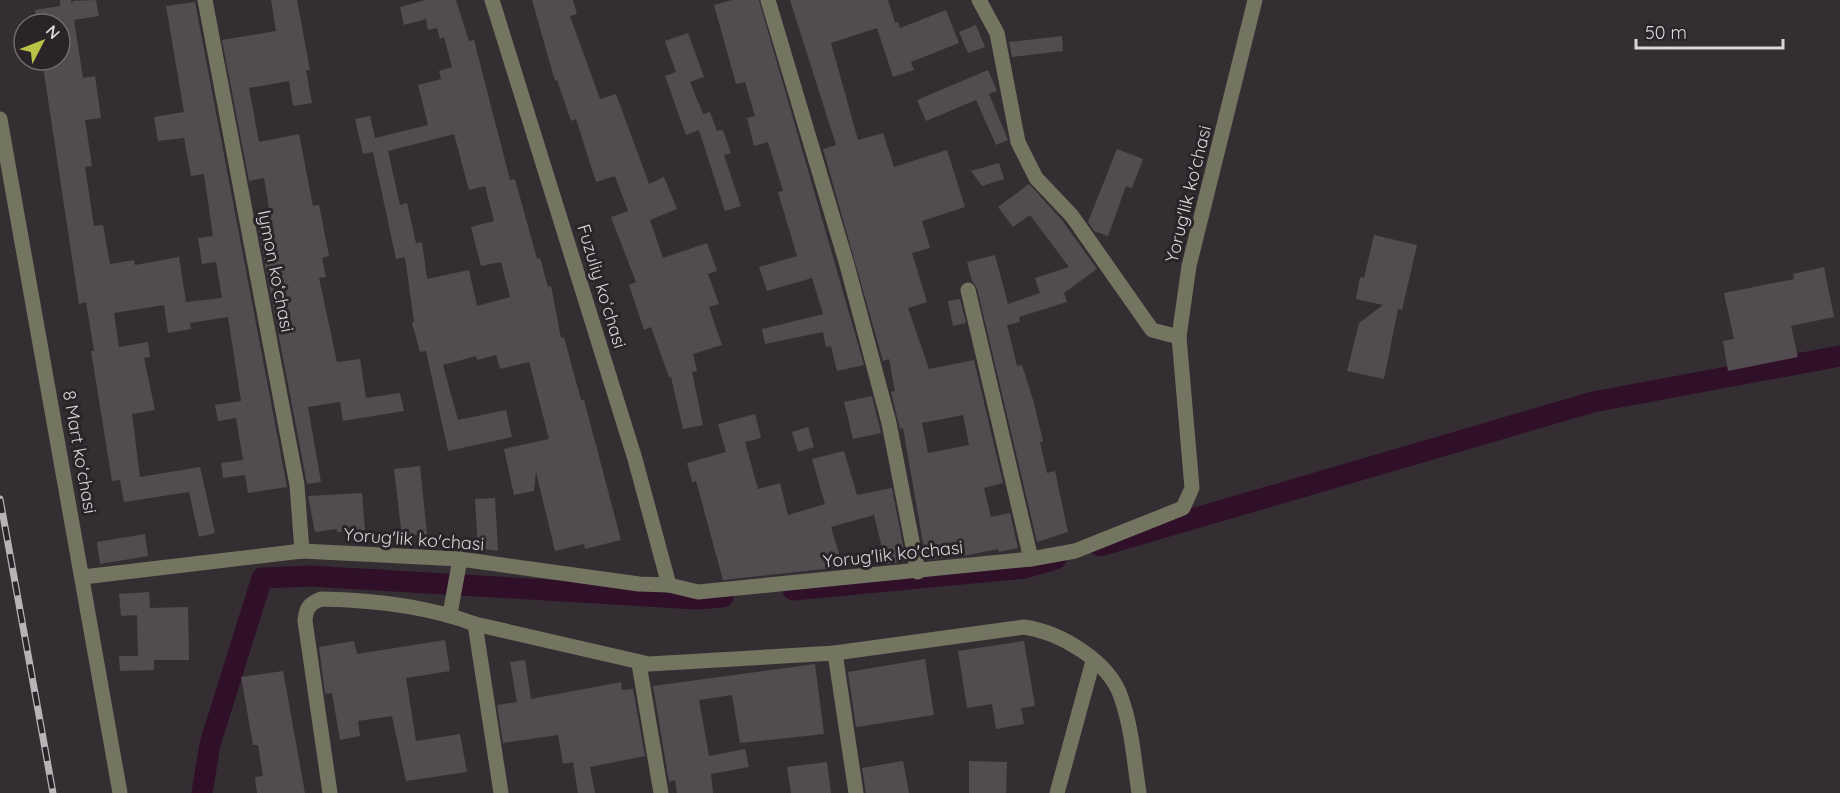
<svg xmlns="http://www.w3.org/2000/svg" width="1840" height="793" font-family="Quicksand,sans-serif">
<rect width="100%" height="100%" fill="#342e32"/>
<g fill="none" stroke-linecap="round" stroke-linejoin="round">
<!-- canal -->
<g stroke="#300f29" stroke-width="21">
<polyline points="1100,546 1593,402 1840,356"/>
<polyline points="793,590 1025,568 1056,559"/>
<polyline points="202,793 210,744 262,578 310,576 697,599 723,597"/>
</g>
</g>
<!-- building -->
<g fill="#524c50" fill-rule="evenodd">
<polygon points="60,0 71,0 72,4 73,1 96,0 99,16 74,20 83,78 95,76 101,118 85,120 92,166 85,167 94,226 103,225 110,264 134,260 135,265 179,257 186,302 222,298 216,262 202,264 198,238 213,236 204,174 191,176 184,138 158,141 154,117 184,112 166,6 195,2 287,487 248,493 245,475 223,478 221,463 243,460 236,418 218,421 215,405 241,401 228,317 190,323 191,329 168,333 164,305 114,313 119,347 148,342 150,357 144,358 155,410 132,414 140,477 200,467 215,533 199,537 189,492 124,502 120,480 112,481 91,351 94,351 86,302 79,304 42,60 60,60 60,24 37,24 35,10 60,6"/>
<polygon points="271,0 297,0 310,70 306,70 312,103 293,106 289,81 249,88 259,142 299,134 313,206 319,205 329,256 322,258 326,277 319,278 337,362 360,359 366,398 400,393 404,411 343,421 340,402 308,407 321,482 307,484 256,216 270,214 264,178 249,181 222,40 276,31"/>
<path d="M425,0H456L469,41L474,40L510,180L515,179L537,259L540,258L548,287L551,286L561,338L564,337L581,400H584L621,540L585,549L584,544L555,551L536,472L534,491L514,495L504,449L549,439L529,362L500,369L496,355L477,360L476,356L443,365L458,420L506,410L512,437L448,451L426,351L420,352L412,323L414,322L405,257L396,259L373,152L363,154L355,119L370,116L375,138L428,125L418,85L441,79L439,71L452,67L444,37L440,39L437,28L428,30L426,19L404,25L400,7ZM454,134L469,190L485,186L494,221L471,227L481,266L501,262L510,297L477,306L469,270L427,279L422,242L416,243L407,203L400,205L388,151Z"/>
<polygon points="532,0 573,0 577,14 570,16 600,99 616,94 649,184 664,177 677,209 650,220 663,258 707,243 717,271 708,274 719,304 709,307 722,345 693,354 697,371 692,372 703,425 683,429 671,377 669,377 651,327 644,330 629,285 636,282 611,217 628,211 615,176 596,182 576,119 571,121 557,80 555,81"/>
<polygon points="732,0 759,0 864,365 837,371 831,346 826,347 823,332 765,344 762,329 823,314 812,278 767,291 759,267 797,256 778,192 783,191 768,142 754,146 747,118 755,116 745,82 736,84 714,5"/>
<path d="M790,0H888L895,23L898,22L900,28L946,10L959,43L911,62L914,70L893,77L877,28L831,43L858,140L883,133L894,167L947,150L965,207L922,221L930,248L912,253L927,302L908,308L929,369L974,360L1003,483L984,488L991,517L1010,513L1018,548L999,552L998,549L968,555L926,560L903,428L900,429L891,392L895,391L889,359L883,361L823,149L836,145ZM963,415L969,445L928,453L922,423Z"/>
<polygon points="976,25 985,47 968,53 959,32"/>
<polygon points="688,33 704,77 690,82 703,114 710,112 717,131 723,130 731,153 724,155 741,206 725,211 699,130 686,135 665,76 676,72 665,41"/>
<polygon points="1062,36 1063,51 1012,57 1009,42"/>
<polygon points="988,70 997,91 989,94 1008,140 996,145 976,100 926,121 917,100"/>
<polygon points="1117,149 1143,159 1132,188 1126,186 1108,236 1094,231 1088,222"/>
<polygon points="999,163 1004,179 982,186 971,171"/>
<polygon points="1029,184 1062,220 1097,269 1064,293 1067,302 1019,317 1020,322 1007,325 1017,366 1022,365 1034,403 1043,441 1040,442 1047,473 1055,471 1068,532 1037,542 977,288 972,281 967,262 995,255 1008,304 1040,293 1035,278 1069,267 1030,215 1013,227 998,207"/>
<polygon points="1374,235 1417,245 1402,310 1398,309 1384,379 1347,371 1359,323 1383,305 1356,299 1360,277 1364,278"/>
<polygon points="1824,267 1834,317 1791,326 1798,357 1728,371 1723,341 1734,339 1724,293 1794,279 1793,274"/>
<polygon points="960,299 966,323 953,326 948,301"/>
<polygon points="872,396 881,433 853,439 844,402"/>
<polygon points="755,414 761,438 745,442 758,489 780,483 788,515 825,504 812,459 844,451 857,495 892,488 906,561 886,564 874,515 831,527 843,567 723,580 696,481 692,482 687,463 726,452 718,424"/>
<polygon points="808,427 814,447 798,452 792,432"/>
<polygon points="420,466 427,534 402,537 394,469"/>
<polygon points="362,493 365,530 337,532 337,529 315,532 308,496"/>
<polygon points="495,498 498,551 478,548 475,499"/>
<polygon points="145,534 148,556 100,564 97,542"/>
<polygon points="149,592 150,608 188,607 189,660 154,660 154,670 120,671 119,656 138,656 137,615 121,616 119,594"/>
<polygon points="445,640 450,671 406,678 416,741 460,734 467,772 406,781 392,716 358,721 360,736 340,740 332,693 325,694 319,647 354,641 357,654"/>
<polygon points="1024,641 1035,706 1021,708 1024,724 996,729 992,704 967,708 958,651"/>
<polygon points="925,659 934,715 856,727 848,672"/>
<polygon points="525,660 531,699 621,682 622,690 633,689 645,756 590,767 595,793 578,793 573,762 563,764 558,735 503,743 497,705 517,702 510,662"/>
<polygon points="815,664 824,734 740,743 732,695 699,700 709,756 745,749 749,767 711,774 713,793 677,793 675,780 669,782 653,686"/>
<polygon points="283,671 305,793 257,793 255,777 263,776 258,745 253,745 241,677"/>
<polygon points="903,761 909,793 866,793 862,768"/>
<polygon points="969,761 1007,762 1006,793 969,793"/>
<polygon points="827,762 831,793 791,793 787,767"/>
</g>
<g fill="none" stroke-linecap="round" stroke-linejoin="round">
<!-- minor -->
<g stroke="#737561" stroke-width="15">
<polyline points="205,0 297,485 302,551"/>
<polyline points="492,0 635,459 669,585"/>
<polyline points="768,0 847,265 889,423 918,572"/>
<polyline points="979,0 997,33 1018,142 1036,178 1072,216 1152,330 1179,337"/>
<polyline points="0,119 120,793"/>
<polyline points="968,290 1031,559"/>
<polyline points="83,577 302,551 460,559 639,584 669,585 698,592 1031,559 1075,551 1183,508 1192,488 1179,337 1189,266 1255,0"/>
<polyline points="450,614 460,559"/>
<polyline points="475,624 501,793"/>
<polyline points="835,653 856,793"/>
<polyline points="639,664 661,793"/>
<path d="M330,793L305,621C306,608 309,604 321,599C373,600 427,606 475,624L649,664L835,653L1024,627C1060,632 1109,661 1121,697C1132,728 1134,761 1139,793"/>
<polyline points="1057,793 1093,661"/>
</g>
<defs>
<polyline id="rail" points="0,499 53,793"/>
</defs>
<!-- rail casing -->
<use href="#rail" stroke="#b8b3b7" stroke-width="7"/>
<!-- rail -->
<use href="#rail" stroke="#2a2429" stroke-width="4.5" stroke-dasharray="14" stroke-linecap="butt"/>
</g>
<g text-anchor="middle" dominant-baseline="central" stroke-width="6" stroke-linejoin="round" paint-order="stroke">
<!-- street labels -->
<g font-size="18" fill="#d9d5d8" stroke="#2a2429">
<text transform="translate(1188 194) rotate(-76)">Yorug'lik ko'chasi</text>
<text transform="translate(276 271) rotate(79)">Iymon koʻchasi</text>
<text transform="translate(602 286) rotate(73)">Fuzuliy koʻchasi</text>
<text transform="translate(80 452) rotate(80)">8 Mart koʻchasi</text>
<text transform="translate(414 539) rotate(4)">Yorug'lik ko'chasi</text>
<text transform="translate(893 554) rotate(-6)">Yorug'lik ko'chasi</text>
</g>
</g>
<!-- north arrow -->
<g transform="translate(42 42) rotate(48)"><circle r="28" fill="#2a2429" stroke="#706b6f" stroke-width="1.5"/>
<path d="M0-4.5L10 22L0 15L-10 22Z" fill="#b9c146"/>
<text y="-9" font-size="16" font-weight="bold" text-anchor="middle" fill="#d9d5d8">N</text>
</g>
<!-- scale -->
<path d="M1636 39v9h147v-9" fill="none" stroke="#d9d5d8" stroke-width="3"/>
<text x="1645" y="39" font-size="18" fill="#d9d5d8" stroke="#2a2429" stroke-width="4.5" paint-order="stroke">50 m</text>
</svg>
